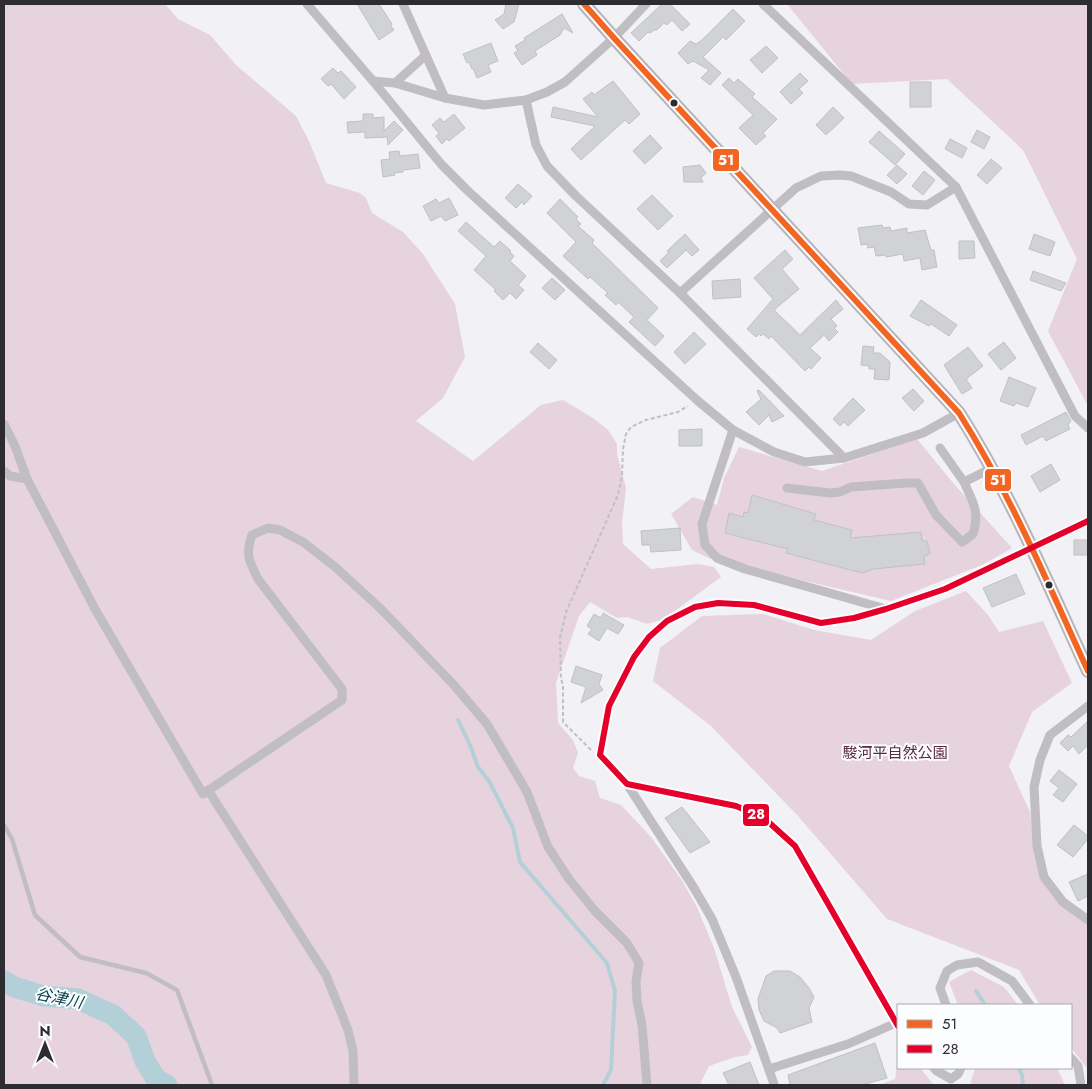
<svg xmlns="http://www.w3.org/2000/svg" width="1092" height="1089" font-family="Jost,'Noto Sans JP',sans-serif">
<rect width="100%" height="100%" fill="#f1f1f6"/>
<!-- green -->
<g fill="#e7d3dd">
<polygon points="4,4 165,4 178,19 210,35 236,65 296,116 309,141 326,183 360,193 366,198 372,213 403,232 423,254 455,304 465,357 443,398 416,421 473,461 541,405 563,400 593,418 608,430 617,444 617,454 626,488 622,524 623,544 651,569 698,564 714,567 721,577 664,619 647,624 627,617 617,618 590,602 579,616 556,683 558,723 573,740 578,753 573,768 579,776 595,781 600,798 621,805 651,837 681,879 697,907 714,948 732,1007 752,1047 748,1055 735,1057 709,1066 701,1082 701,1085 4,1085"/>
<polygon points="787,4 1088,4 1088,406 1048,331 1077,259 1023,150 947,79 852,84"/>
<polygon points="917,439 954,484 1012,548 984,564 891,601 711,559 692,550 671,514 693,497 717,505 724,478 739,447 822,471"/>
<polygon points="966,591 988,615 999,632 1043,621 1072,683 1032,712 1009,766 1030,812 1034,849 1061,904 1087,924 1088,1069 1071,1048 1071,1005 1040,1005 1019,970 887,919 798,816 711,726 653,681 660,648 702,616 763,614 814,630 871,640 915,611"/>
<polygon points="971,970 1004,987 1018,1005 958,1005 949,982"/>
<polygon points="898,1059 898,1068 920,1068 934,1085 879,1085 895,1079"/>
<polygon points="975,1068 1057,1068 1065,1085 970,1085"/>
</g>
<g fill="none" stroke-linecap="round" stroke-linejoin="round">
<!-- stream -->
<g stroke="#b3d0d9" stroke-width="4">
<polyline points="458,720 470,745 478,767 489,781 513,828 520,862 607,963 615,991 611,1070 603,1085"/>
<polyline points="976,991 985,1005"/>
<polyline points="1019,1068 1022,1075 1023,1085"/>
</g>
<!-- river -->
<polyline stroke="#b3d0d9" stroke-width="21" points="4,981 14,987 44,996 78,999 113,1015 136,1036 145,1061 156,1079 167,1085"/>
</g>
<!-- building -->
<g fill="#d0d2d6" stroke="#c0c1c4">
<polygon points="357,4 379,4 392,24 391,26 394,30 379,40"/>
<polygon points="506,4 519,4 514,22 503,29 495,20 504,14"/>
<polygon points="662,4 670,4 690,24 682,31 672,20 667,25 664,23 657,30 654,30 650,33 648,32 639,41 631,33"/>
<polygon points="733,9 745,21 726,40 723,37 703,57 721,73 710,85 701,78 709,70 693,61 688,64 678,53 690,41 696,44 702,40"/>
<polygon points="562,14 573,33 564,28 560,35 535,51 537,55 522,65 514,53 518,51 515,46 525,40 524,38"/>
<polygon points="491,43 498,61 488,65 491,72 477,78 473,68 472,69 469,62 467,63 463,54"/>
<polygon points="766,46 778,58 762,73 750,60"/>
<polygon points="333,68 338,73 341,71 356,87 344,99 331,84 328,86 321,79"/>
<polygon points="800,73 808,81 799,89 803,93 791,104 780,92"/>
<polygon points="729,78 734,83 738,79 755,94 752,97 777,119 763,133 766,136 756,145 739,128 753,115 722,85"/>
<polygon points="613,81 640,114 629,124 625,120 581,160 571,149 595,126 551,117 553,107 598,117 583,99 592,92 594,95"/>
<rect x="910" y="82" width="21" height="25"/>
<polygon points="833,107 844,118 826,135 816,125"/>
<polygon points="363,114 373,114 373,118 384,117 384,131 394,121 403,130 388,145 387,137 365,138 365,132 348,133 347,122 363,121"/>
<polygon points="454,114 465,128 449,141 447,139 442,144 436,136 439,133 432,125 440,118 444,122"/>
<polygon points="977,130 990,137 984,149 971,142"/>
<polygon points="879,131 905,154 895,165 869,142"/>
<polygon points="650,135 662,148 645,164 633,151"/>
<polygon points="950,139 967,148 962,158 945,149"/>
<polygon points="399,151 400,156 418,154 420,168 403,170 403,172 394,173 395,175 383,177 381,160 390,159 389,152"/>
<polygon points="991,159 1002,168 987,184 977,175"/>
<polygon points="700,165 706,173 701,178 703,182 684,182 683,167"/>
<polygon points="897,165 907,174 897,184 887,175"/>
<polygon points="924,171 935,180 923,195 912,186"/>
<polygon points="518,184 532,196 524,205 522,202 516,208 505,198"/>
<polygon points="652,195 673,216 658,230 637,209"/>
<polygon points="449,198 458,215 445,221 441,216 431,221 423,206 436,199 439,203"/>
<polygon points="560,199 578,217 576,219 581,224 578,226 594,240 592,243 658,308 647,320 664,336 655,346 629,322 634,317 618,302 616,305 605,295 608,293 590,277 588,279 563,256 576,242 547,213"/>
<polygon points="466,222 494,247 500,241 511,251 510,252 514,256 510,261 526,276 518,285 524,290 516,299 510,293 503,300 494,291 496,290 474,270 486,256 458,231"/>
<polygon points="882,225 883,228 890,227 891,231 907,228 907,233 925,230 931,250 934,250 937,267 922,270 920,258 904,261 903,254 886,257 886,255 876,256 874,247 868,248 867,244 861,245 858,228"/>
<polygon points="685,234 699,250 692,256 686,250 667,268 660,261 669,252 667,251"/>
<polygon points="1034,234 1055,242 1050,256 1029,249"/>
<polygon points="959,241 974,241 975,258 959,259"/>
<polygon points="785,250 793,259 782,269 799,289 774,310 800,335 836,300 843,309 831,319 837,326 834,328 838,332 829,341 824,335 810,348 821,358 811,369 809,367 805,371 771,336 769,339 763,334 761,336 759,334 756,337 747,329 773,299 754,278"/>
<polygon points="1033,271 1066,283 1061,291 1030,280"/>
<polygon points="552,278 565,290 555,300 542,288"/>
<polygon points="740,279 741,297 713,299 712,281"/>
<polygon points="921,300 957,325 949,336 931,324 929,326 910,316"/>
<polygon points="694,332 706,344 685,364 674,352"/>
<polygon points="1004,342 1016,358 1001,370 988,354"/>
<polygon points="538,343 557,360 549,369 530,352"/>
<polygon points="863,346 874,347 873,353 880,353 890,362 889,380 874,379 875,369 869,369 869,366 861,365"/>
<polygon points="968,347 983,366 966,379 972,388 962,394 944,365"/>
<polygon points="1009,377 1036,388 1028,407 1016,403 1014,406 1000,401"/>
<polygon points="913,389 924,401 914,411 902,398"/>
<polygon points="759,390 784,416 772,422 769,415 759,425 746,412 761,399 757,391"/>
<polygon points="853,398 865,410 848,426 844,422 840,426 833,419"/>
<polygon points="1066,412 1071,421 1068,425 1070,429 1046,441 1043,436 1026,445 1021,435"/>
<polygon points="702,429 702,446 679,446 679,430"/>
<polygon points="1051,464 1060,480 1040,492 1031,476"/>
<polygon points="752,495 816,514 814,520 852,530 850,538 921,532 922,541 927,541 930,554 924,556 925,564 873,569 862,573 786,553 788,549 725,533 729,513 743,517 744,512 748,513"/>
<polygon points="680,528 681,550 651,552 650,545 642,545 641,531"/>
<rect x="1074" y="540" width="14" height="15"/>
<polygon points="1016,574 1025,594 992,607 983,588"/>
<polygon points="603,613 624,625 618,634 607,628 599,641 588,634 592,629 587,626 594,614 601,618"/>
<polygon points="576,666 602,675 599,684 603,690 581,703 586,687 571,682"/>
<polygon points="1088,721 1088,745 1079,754 1073,746 1068,751 1060,743 1068,735 1071,737"/>
<polygon points="1059,770 1077,784 1063,802 1053,795 1059,788 1050,781"/>
<polygon points="682,807 710,842 690,853 665,818"/>
<polygon points="1074,825 1088,836 1088,839 1073,857 1057,845"/>
<polygon points="1088,874 1088,896 1078,901 1069,882"/>
<polygon points="774,971 790,971 800,977 809,988 814,997 809,1008 812,1022 780,1033 777,1028 764,1021 759,1010 758,999 766,976"/>
<polygon points="875,1043 887,1078 862,1085 790,1085 788,1075"/>
<polygon points="750,1062 759,1085 729,1085 723,1073"/>
</g>
<g fill="none" stroke-linecap="round" stroke-linejoin="round">
<!-- path -->
<polyline stroke="#c1bfc2" stroke-width="2" stroke-dasharray="4 2.5" stroke-linecap="butt" points="591,750 563,722 563,685 561,679 560,638 566,612 618,495 622,476 623,449 626,434 631,427 646,420 678,412 688,406"/>
<!-- lane -->
<polyline stroke="#c1bec3" stroke-width="4.5" points="4,825 12,839 35,915 80,957 146,973 177,990 212,1085"/>
<!-- street -->
<g stroke="#c1bec3" stroke-width="9">
<polyline points="307,4 373,81 441,164 468,191 698,401 733,430 774,452 805,462 844,458 923,433 959,413"/>
<polyline points="403,4 445,98"/>
<polyline points="763,4 956,187 1075,416 1088,428"/>
<polyline points="373,81 395,83 445,98 484,105 526,100 547,92 565,82 614,38 646,4"/>
<polyline points="395,83 426,55"/>
<polyline points="526,100 536,145 547,166 576,196 680,293 844,458"/>
<polyline points="680,293 796,188 821,176 840,175 851,176 891,192 909,204 927,205 956,187"/>
<path d="M4,424L15,446L27,479L95,609L203,794L342,700V689L258,579C249,561 245,554 252,535L268,528L280,530L303,542L334,566L381,609L453,684L487,724L527,792L548,847L569,879L595,911L627,943L639,963L636,981L637,1001L642,1025L647,1085"/>
<polyline points="733,430 702,524 705,545 717,558 745,569 886,609"/>
<polyline points="940,448 964,482 992,468"/>
<polyline points="4,471 10,476 27,479"/>
<path d="M787,488L830,493L840,492L851,487L906,483H918L936,515L962,542L973,534C980,511 973,503 964,482"/>
<polyline points="1088,706 1050,735 1040,760 1034,787 1037,846 1044,877 1063,902 1088,920"/>
<polyline points="627,784 694,888 712,919 736,977 774,1084"/>
<polyline points="208,790 326,975 348,1030 353,1051 354,1085"/>
<polyline points="946,1005 940,988 947,971 957,965 978,962 1012,981 1030,1005"/>
<polyline points="898,1026 795,846 764,818 736,806 627,784 600,755 609,706 634,657 649,637 667,621 695,607 718,603 754,605 821,623 854,618 886,609 945,589 1088,521"/>
<polyline points="1071,1058 1078,1066 1081,1085"/>
<polyline points="934,1068 937,1071 951,1079 958,1074 961,1068"/>
<polyline points="769,1069 848,1044 896,1023"/>
</g>
<!-- secondary -->
<path stroke="#b8b5ba" stroke-width="14" d="M584,4L614,38L959,413C1011,495 1048,584 1088,671"/>
<defs>
<path id="bus-1" d="M584,4L614,38L959,413C1011,495 1048,584 1088,671"/>
<polyline id="bus-2" points="898,1026 795,846 764,818 736,806 627,784 600,755 609,706 634,657 649,637 667,621 695,607 718,603 754,605 821,623 854,618 886,609 945,589 1088,521"/>
</defs>
<!-- bus-1 casing -->
<use href="#bus-1" stroke="#fcfdff" stroke-width="10"/>
<!-- bus-2 casing -->
<use href="#bus-2" stroke="#fcfdff" stroke-width="10"/>
<!-- bus-1 -->
<use href="#bus-1" stroke="#f26522" stroke-width="6"/>
<!-- bus-2 -->
<use href="#bus-2" stroke="#e4002b" stroke-width="6"/>
</g>
<!-- markers -->
<g fill="#2d2d31" stroke="#fcfdff" stroke-width="2">
<circle cx="674" cy="103" r="4.5"/>
<circle cx="1049" cy="585" r="4.5"/>
</g>
<g text-anchor="middle" dominant-baseline="central" stroke-width="4" stroke-linejoin="round" paint-order="stroke">
<!-- park labels -->
<g font-size="15" fill="#592940" stroke="#fcfdff">
<text x="895" y="753">駿河平自然公園</text>
</g>
<!-- water labels -->
<g font-size="16" font-style="italic" fill="#003e49" stroke="#fcfdff">
<text transform="translate(59 998) rotate(12)">谷津川</text>
</g>
</g>
<g stroke="#fcfdff" stroke-width="2">
<rect x="712" y="148" width="28" height="24" rx="5" fill="#f26522"/>
<rect x="984" y="468" width="28" height="24" rx="5" fill="#f26522"/>
<rect x="742" y="803" width="28" height="24" rx="5" fill="#e4002b"/>
</g>
<g font-size="14" text-anchor="middle" font-weight="bold" fill="#fff">
<text x="726" y="165">51</text>
<text x="998" y="485">51</text>
<text x="756" y="819">28</text>
</g>
<!-- border -->
<rect width="1092" height="1089" fill="none" stroke="#2d2d31" stroke-width="10"/>
<!-- legend -->
<rect x="897" y="1004" width="175" height="65" fill="#fcfdff" stroke="#a9aaad"/>
<rect x="907" y="1020" width="25" height="8" fill="#f26522" stroke="#a9aaad"/>
<text x="942" y="1029" font-size="15" fill="#2d2d31">51</text>
<rect x="907" y="1045" width="25" height="8" fill="#e4002b" stroke="#a9aaad"/>
<text x="942" y="1054" font-size="15" fill="#2d2d31">28</text>
<!-- north arrow -->
<g transform="translate(45 1044)" stroke="#fcfdff" stroke-width="4" paint-order="stroke">
<path d="M0-4L9 19L0 12L-9 19Z" fill="#2d2d31"/>
<text y="-8" font-size="14" font-weight="bold" text-anchor="middle" fill="#2d2d31">N</text>
</g>
</svg>
